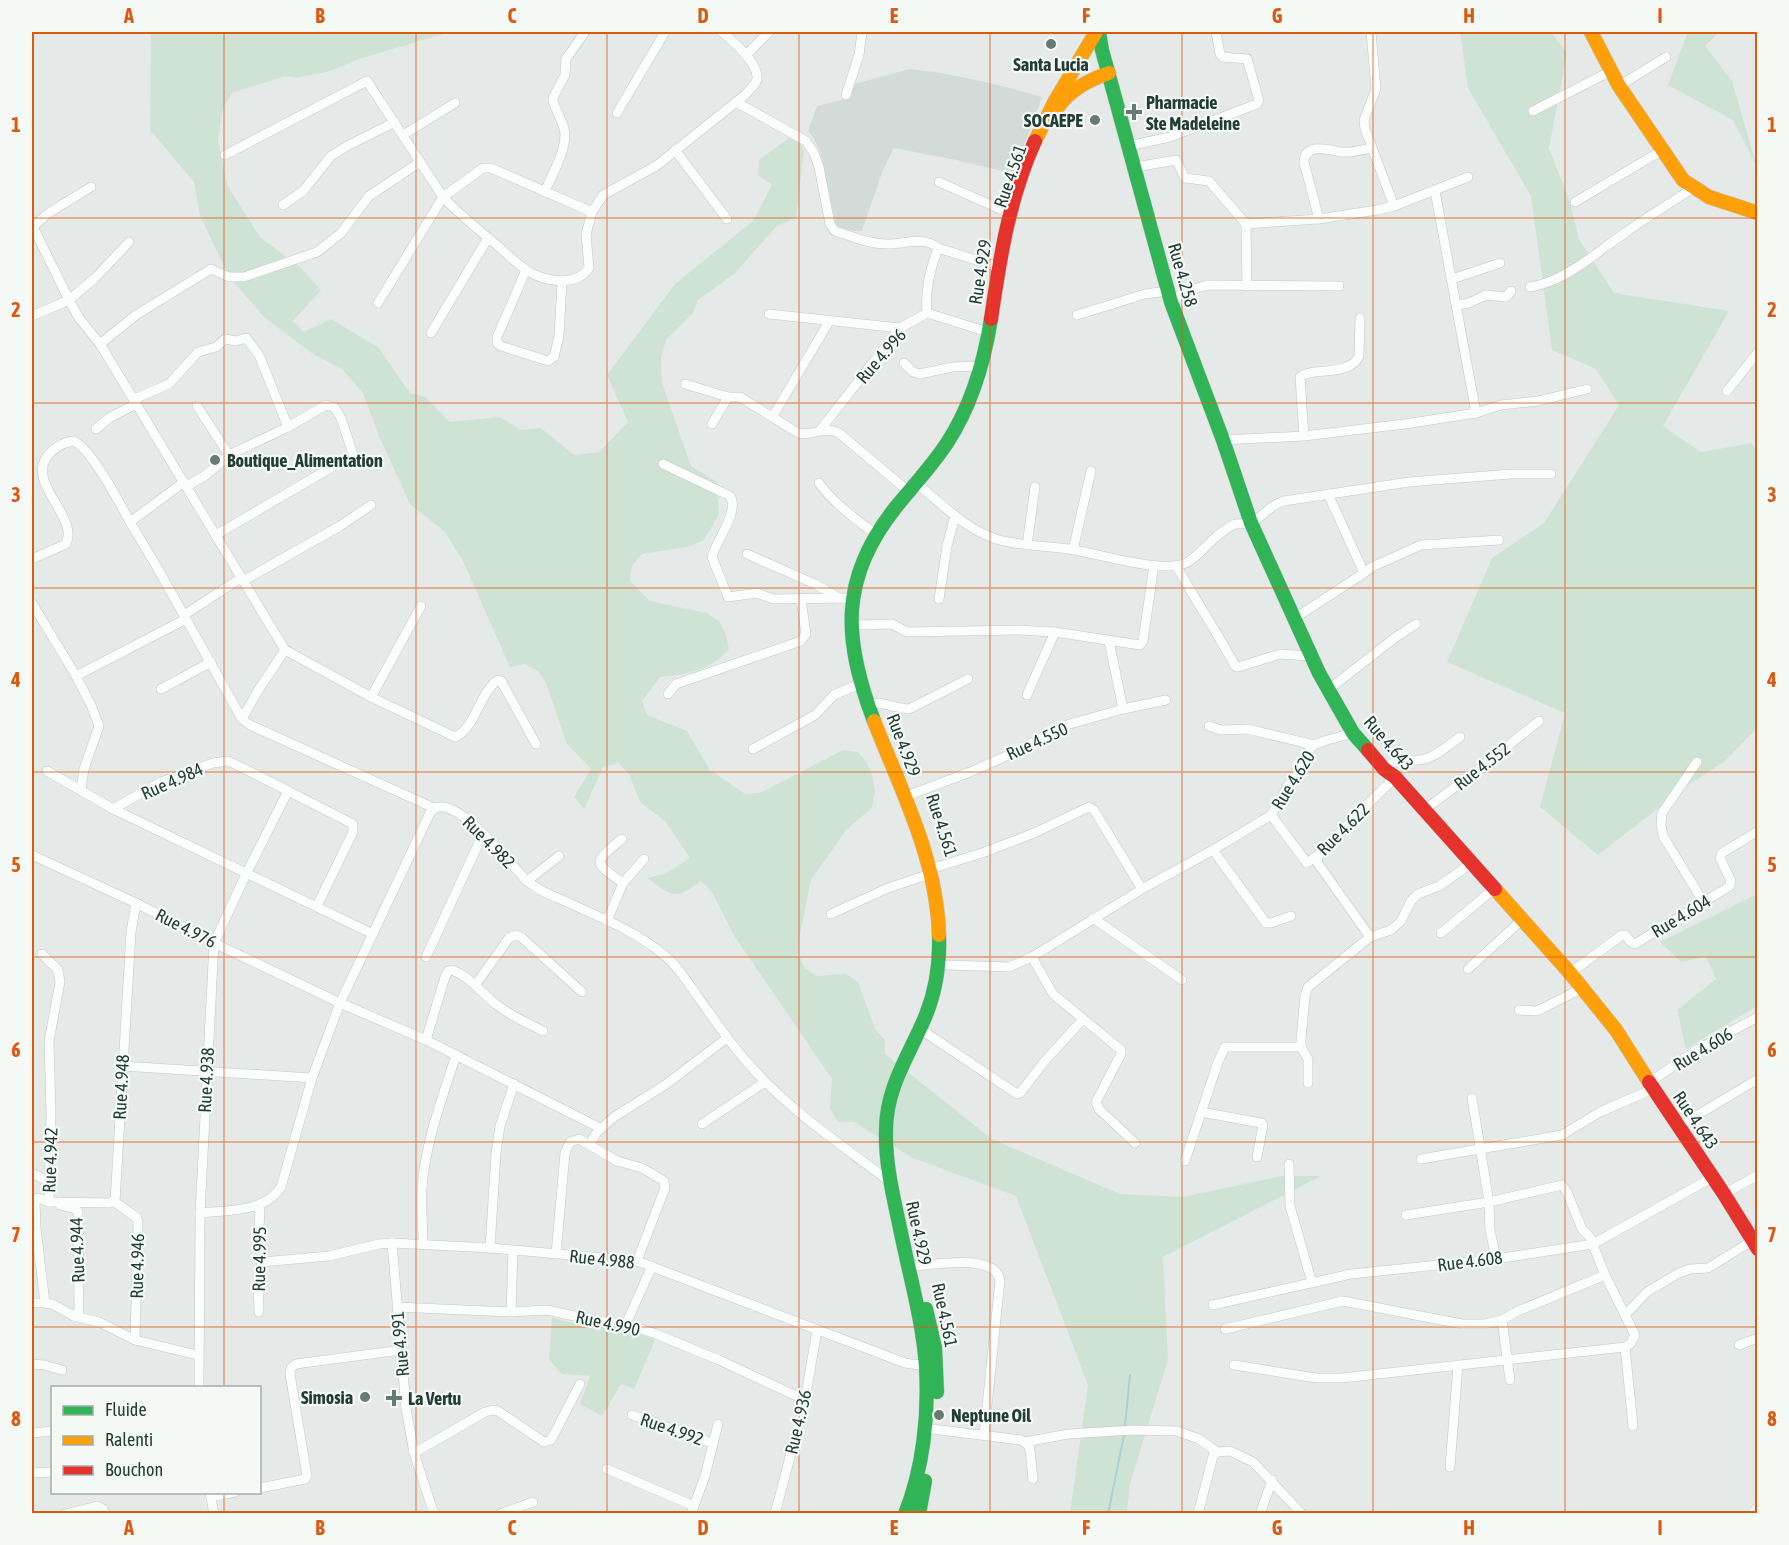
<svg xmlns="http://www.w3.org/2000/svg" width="1789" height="1545" font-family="'Asap Condensed',sans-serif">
<rect width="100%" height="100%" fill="#e5eae8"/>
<!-- built -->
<polygon fill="#d3dbd8" points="910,69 942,73 995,84 1042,97 1014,174 956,160 894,148 883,170 862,231 853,231 836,226 821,154 813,137 808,131 817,106 846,99 854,84"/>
<!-- green -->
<g fill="#cfe3d4">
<path d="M151,32H450L359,59L330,71L297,78L285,76L232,93L223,108L218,140L227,185L260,237L301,268L321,290L293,321L304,332L331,319L378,347L410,393L425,397L450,422L499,417L522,430L541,428L574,455L599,452L628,422L607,375L675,284L753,221L772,185L758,175L759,160L789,138L799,143L804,150L796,218L777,226L735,273L698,300L693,313L666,340L661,358L662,383L691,466L717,482L719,514L704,540L688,547L642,554L632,566L630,581L650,601L707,613L719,621L726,635L729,649C710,671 688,674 660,677L642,701L647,715L687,731L710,770L745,794L760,793L843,750L858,752L867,763L873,778L875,792L872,808L847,829L811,880L799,940V955L805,969L817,976L846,974L858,982L875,1029L885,1040V1054L992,1139L1120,1194L1183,1197L1282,1176H1321L1163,1257L1168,1360L1130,1484L1127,1513H1070L1088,1385L1016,1196L913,1158L854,1122H838L830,1109L832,1079L735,937L712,892L701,881C673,901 672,896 647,878L666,873L690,858L665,821L640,802L629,774L618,763L603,767L584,809L574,797L591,769L567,744L546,683L538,671L525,664L510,667L463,561L445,532L410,504L379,436L363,393L342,369L313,354L265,318L230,278L200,216L194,182L150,130Z"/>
<polygon points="1460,32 1551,32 1567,53 1549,148 1570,202 1579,239 1614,293 1729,311 1663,426 1701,452 1752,443 1757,453 1757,728 1725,761 1687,786 1598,855 1540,807 1565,713 1447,662 1492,558 1544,523 1619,405 1596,369 1552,350 1531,196 1468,88"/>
<polygon points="1688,32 1719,32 1705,46 1732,81 1757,167 1733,120 1668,85"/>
<polygon points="1757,894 1757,1006 1686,1049 1677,1010 1716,979 1706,957 1681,962 1660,942"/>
<polygon points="552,1317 588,1328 619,1327 655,1340 634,1389 621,1384 602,1416 580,1404 590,1376 562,1374 549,1360"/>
</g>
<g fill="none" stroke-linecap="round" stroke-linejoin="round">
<!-- stream -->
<g stroke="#a7d2d6" stroke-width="2">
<polyline points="1125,1426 1130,1375"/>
<polyline points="1108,1514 1124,1435"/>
</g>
<defs>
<g id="street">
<polyline points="1371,32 1376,89 1364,120 1365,129 1394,206"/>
<polyline points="746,55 769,32"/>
<polyline points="1619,86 1666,57"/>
<polyline points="846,95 859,55 862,32"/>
<path d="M736,102L806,141L814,153L819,167L830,224L835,231C851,236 869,244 886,244C903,245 924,235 938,248L998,267"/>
<polyline points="1533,111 1611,71"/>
<polyline points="617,113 665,32"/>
<polyline points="403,135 455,103"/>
<polyline points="1128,146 1170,137 1257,104 1259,100 1247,59 1223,57 1220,54 1216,32"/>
<polyline points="675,150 727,219"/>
<path d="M225,155L367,81L443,197C460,215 479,230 498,246C507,254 516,263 526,270C543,281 576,288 589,268L586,234L592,212L603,195L656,166L745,95C749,90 756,85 757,79C759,64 733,41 722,32"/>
<path d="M420,162L369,196L341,233L317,252L244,277H229L211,269L136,315L100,344L285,650L371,697L455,737C476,728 479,693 498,680L501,681L536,744"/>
<polyline points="1135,167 1176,160 1185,178 1209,181 1246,224"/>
<polyline points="939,182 1009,213"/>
<polyline points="91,187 47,214 33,227 69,300 79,318 100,344"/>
<polyline points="1435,191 1476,413"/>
<path d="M545,192C552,173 569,148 564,128C561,119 556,110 553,101V98L565,75L566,59L585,32"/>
<polyline points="1575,202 1661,151"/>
<polyline points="283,205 303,191 331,156 347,146 395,122"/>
<path d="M1319,219L1304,162C1305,143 1328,149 1341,152C1350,153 1362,150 1371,148"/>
<polyline points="526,270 497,337 497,343 501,346 548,361 554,357 559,336 562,281"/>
<polyline points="1452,279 1500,263"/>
<polyline points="1247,286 1246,224 1319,219 1377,210 1394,206 1468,177"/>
<path d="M1530,287C1566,281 1593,255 1622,235C1644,219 1668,204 1692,189"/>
<polyline points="1171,302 1185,292 1207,285 1339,286"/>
<polyline points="378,303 443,197 483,168 491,168 592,212"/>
<polyline points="1457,305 1469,303 1486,295 1506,297 1511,291"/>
<polyline points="927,313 988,332"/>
<polyline points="769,314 900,328"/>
<polyline points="1077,315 1145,294 1168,291"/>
<polyline points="32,316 69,300 95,278 129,242"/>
<polyline points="431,333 488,238"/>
<polyline points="904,363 913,372 920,374 952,367 981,366"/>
<polyline points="685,384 728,397"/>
<polyline points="1727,391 1758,352"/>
<polyline points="134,399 169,384 198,352 216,347 225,339 236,341 246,338 259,355 288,427"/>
<polyline points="197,406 229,455"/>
<polyline points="773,416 830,320"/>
<path d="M712,424L728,397H740L798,433C813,437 822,425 839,433L908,491"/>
<polyline points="96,429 109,418 136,404"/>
<path d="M821,429L900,328L927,313C925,289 930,270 938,248"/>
<path d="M1304,436L1300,377C1311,367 1350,377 1359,356L1360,318"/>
<polyline points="1223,440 1304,436 1405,424 1476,413 1501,405 1538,401 1587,389"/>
<path d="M663,464L730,496C740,511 716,541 712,557L728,597L757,593L773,599L852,598"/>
<polyline points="184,482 130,522 158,569 242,719 250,725 434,808"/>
<path d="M819,483C834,504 855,518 875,534"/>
<polyline points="187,486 206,475 229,455 288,427 326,405 335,408 341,418 353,454"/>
<path d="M921,487C945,507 966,529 996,539C1019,546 1045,546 1069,549C1096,553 1162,574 1186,563C1198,557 1207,544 1217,536C1222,532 1230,525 1236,524C1241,523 1246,525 1250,523C1261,520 1268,505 1284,501L1409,482L1511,474H1551"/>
<polyline points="216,535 332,467"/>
<polyline points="1027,545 1035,487"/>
<polyline points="1073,550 1091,471"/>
<polyline points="747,554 815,584 839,598"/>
<path d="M32,559L66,544C79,517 29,486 46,458C52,449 62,443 73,441C91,447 120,504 130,522"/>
<path d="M1176,565C1195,600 1217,632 1235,666L1238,667L1280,654L1311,656"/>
<polyline points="1364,573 1372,567 1421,545 1499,540"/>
<polyline points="243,581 340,526 371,505"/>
<polyline points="939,599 947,546 955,516"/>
<polyline points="32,603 76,676 91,705 99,726 84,769 81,790"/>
<polyline points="184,615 241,578"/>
<polyline points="1295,618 1364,573 1328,494"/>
<polyline points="858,625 892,624 907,632 1019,630 1055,632 1140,645 1143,641 1154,565"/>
<polyline points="1109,641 1123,709"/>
<polyline points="76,676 186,619"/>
<polyline points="161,689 211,662"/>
<polyline points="1328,690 1396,637 1416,624"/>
<polyline points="668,694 676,684 801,641 806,634 801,599"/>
<polyline points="1027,695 1055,632"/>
<polyline points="371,697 421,606"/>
<path d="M877,703C888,704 900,709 909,709L968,679"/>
<polyline points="242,719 257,692 285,650"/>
<polyline points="1209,726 1221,730 1247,729 1314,745"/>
<polyline points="753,749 815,715 834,695 862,683"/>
<polyline points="1697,762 1662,813 1661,825 1663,836 1704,903"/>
<path d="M1384,769C1406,752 1407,765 1428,758C1439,754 1450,744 1460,737"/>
<polyline points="47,771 113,809"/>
<polyline points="912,794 970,772 1013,753 1063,726 1123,709 1166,700"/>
<polyline points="1424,810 1470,776 1539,721"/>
<polyline points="1271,815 1307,863 1319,854 1395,777"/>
<path d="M622,839C593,863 592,861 623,883"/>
<polyline points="1319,854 1317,862 1370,937"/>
<polyline points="32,855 136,903 214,943 340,1003 426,1040 600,1128"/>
<polyline points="937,867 985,852 1034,833 1089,807 1094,810 1142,889"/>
<polyline points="527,881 559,856"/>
<polyline points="317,906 353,832 353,824 243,768 228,761 213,763 161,782 113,809 373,934"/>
<polyline points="831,914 888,888 930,874"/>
<polyline points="1291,916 1271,923 1266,923 1213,850 1271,815 1309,750 1314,745 1324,741 1353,733"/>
<polyline points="1093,918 1182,980"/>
<polyline points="607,921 623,883 644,859"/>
<polyline points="1441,933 1495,888"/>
<polyline points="42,954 58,970 60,982 49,1041 51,1115 49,1202 38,1198 35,1200 36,1228 45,1303 52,1304 74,1316 99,1322 135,1340 197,1355"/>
<polyline points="426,957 483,834"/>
<polyline points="1032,957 1053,994 1121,1050 1121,1054 1096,1102 1099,1109 1135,1143"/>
<polyline points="946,965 1009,967 1032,957 1142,889 1213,850"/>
<polyline points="1468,969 1523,919"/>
<polyline points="1570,973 1622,935 1625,935 1631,942 1635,944 1730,886 1731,881 1720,858 1722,853 1758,831"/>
<polyline points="476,984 509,938 516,935 521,937 582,992"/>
<polyline points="1519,1010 1537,1011 1583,988"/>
<polyline points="926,1033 1017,1094 1020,1093 1044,1062 1083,1019"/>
<path d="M426,1040L445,977L448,971L452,970C471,977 481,993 497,1005C511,1016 527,1023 543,1031"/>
<polyline points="122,1066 312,1078"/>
<polyline points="1650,1082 1698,1049 1758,1017"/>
<polyline points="1308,1083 1308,1059 1301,1047 1301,1039 1305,996 1308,987 1370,937 1391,930 1401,921 1411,901 1418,894 1439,886 1472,863"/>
<polyline points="1472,1098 1489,1202 1490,1230 1496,1259"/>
<polyline points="1201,1112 1261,1123 1263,1125 1257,1157"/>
<polyline points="702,1124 765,1082"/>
<polyline points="1679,1126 1758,1079"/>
<polyline points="590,1144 597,1132 614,1117 665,1085 727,1038"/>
<polyline points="1421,1159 1562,1135 1600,1112 1653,1089"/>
<polyline points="1185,1161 1218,1062 1225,1047 1301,1047"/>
<polyline points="1289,1164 1290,1206 1312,1283"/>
<polyline points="32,1173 51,1183"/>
<polyline points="1724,1194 1758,1175"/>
<polyline points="49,1202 110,1203 114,1200 115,1202 131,932 136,903"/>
<polyline points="115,1202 137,1218 138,1222 135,1340"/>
<polyline points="60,1205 76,1209 78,1212 79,1311 74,1316"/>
<path d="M200,1213C228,1210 264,1213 281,1187L312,1078L340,1003L430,813C449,784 511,865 525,879C536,890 554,896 569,903C601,918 636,931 664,955C678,966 688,983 698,997C714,1019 729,1042 747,1062C786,1108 842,1145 890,1182"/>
<polyline points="392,1243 406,1408 414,1453 434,1514"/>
<path d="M423,1244C423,1226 421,1207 422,1189C425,1143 442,1099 456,1055"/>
<polyline points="490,1248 496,1153 500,1126 514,1084"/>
<polyline points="556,1254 565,1153 570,1142 579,1139 617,1161 642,1168 664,1181 665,1188 637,1261"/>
<polyline points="262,1262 329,1256 379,1244 392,1243 490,1248 637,1261 905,1363 926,1366"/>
<path d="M917,1266C937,1264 995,1254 1000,1280L984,1435"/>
<polyline points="32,1303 45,1303"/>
<polyline points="1213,1305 1351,1274 1496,1259 1593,1244 1713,1177"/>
<polyline points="397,1307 511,1312 547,1310 597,1321 626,1324 656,1334 719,1360 805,1400"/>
<polyline points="259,1312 258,1278 262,1262 259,1233 260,1205"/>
<polyline points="511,1312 513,1251"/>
<polyline points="1625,1315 1647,1292 1679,1273 1690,1269 1708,1268 1752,1241"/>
<polyline points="1502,1320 1510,1380"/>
<polyline points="626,1324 652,1266"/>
<polyline points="1225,1329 1343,1301 1462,1324 1485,1324 1502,1320 1518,1311 1605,1275"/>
<polyline points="1739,1345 1758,1338"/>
<polyline points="1625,1347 1633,1426"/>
<polyline points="32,1364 44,1365 62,1370"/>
<polyline points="1234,1365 1316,1378 1342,1378 1625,1347 1631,1343 1635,1335 1605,1275 1590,1237 1582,1229 1567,1192 1562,1185 1489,1202 1406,1215"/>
<polyline points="199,1388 200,1213 214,943 247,872 288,791"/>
<polyline points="632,1415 712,1443"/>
<polyline points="932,1429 1021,1440 1029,1446 1030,1450 1033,1479"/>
<polyline points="32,1433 52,1431"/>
<polyline points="1025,1442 1068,1434 1133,1430 1177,1431 1199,1439 1217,1452 1230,1451 1253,1462 1302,1514"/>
<polyline points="414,1453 485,1412 493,1410 498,1411 544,1442 551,1440 580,1384"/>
<polyline points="1450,1467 1458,1365"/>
<polyline points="607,1469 694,1506"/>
<polyline points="32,1473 52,1472"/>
<polyline points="260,1488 305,1479 307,1476 290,1374 291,1368 296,1364 401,1350"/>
<polyline points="210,1492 214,1514"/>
<polyline points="211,1497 235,1492"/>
<polyline points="65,1514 97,1506 103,1509 105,1514"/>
<polyline points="500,1514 533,1502"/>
<polyline points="691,1514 705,1476 718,1424"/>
<polyline points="775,1514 805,1400 817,1330"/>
<polyline points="1198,1514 1213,1456 1217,1452"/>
<polyline points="1260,1514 1272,1480"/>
<polyline points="1752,1514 1758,1507"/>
</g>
<g id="fast">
<polyline points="1099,32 1102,50 1171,302 1223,440 1251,523 1319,673 1353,733 1368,750"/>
<path d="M874,721C843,639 839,578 896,507C913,486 932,466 947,443C972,405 984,363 991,319"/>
<polyline points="926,1309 935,1348 937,1392"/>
<path d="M905,1514C923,1469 929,1415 926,1367C923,1322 910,1277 901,1233C894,1199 885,1165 886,1130C886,1087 910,1054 926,1015C936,990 940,962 939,935"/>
<polyline points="919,1514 925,1481"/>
</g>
<g id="slow">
<polyline points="1591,32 1619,86 1683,180 1709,197 1758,213"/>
<path d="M1058,107C1071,89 1089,80 1109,73"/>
<polyline points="1035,141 1055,101 1096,32"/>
<path d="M874,721C901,790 937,859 939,935"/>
<polyline points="1495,889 1570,973 1616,1030 1649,1082"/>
</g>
<g id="jam">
<path d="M991,319C1000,258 1009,198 1035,141"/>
<polyline points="1368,750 1384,769 1395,777 1495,889"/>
<polyline points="1649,1082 1724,1194 1758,1249"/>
</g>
</defs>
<!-- street casing -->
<use href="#street" stroke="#c2c7c5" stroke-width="10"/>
<!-- fast casing -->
<use href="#fast" stroke="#c1c8c5" stroke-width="15"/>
<!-- slow casing -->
<use href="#slow" stroke="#c1c8c5" stroke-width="15"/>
<!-- jam casing -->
<use href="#jam" stroke="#c1c8c5" stroke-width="15"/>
<!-- street -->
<use href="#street" stroke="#fbfcfc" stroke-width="9"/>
<!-- fast -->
<use href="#fast" stroke="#30b455" stroke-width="14"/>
<!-- slow -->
<use href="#slow" stroke="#ff9f0a" stroke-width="14"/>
<!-- jam -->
<use href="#jam" stroke="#e5322d" stroke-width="14"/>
</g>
<!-- grid -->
<path fill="none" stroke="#de580e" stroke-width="1.5" stroke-opacity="0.55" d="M224,32V1388M416,32V1514M607,32V1514M799,32V1514M990,32V1514M1182,32V1514M1373,32V1514M1565,32V1514M32,218H1758M32,403H1758M32,588H1758M32,772H1758M32,957H1758M32,1142H1758M32,1327H1758M224,1492V1514"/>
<!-- markers -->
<g fill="#677a74" stroke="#f4f9f6" stroke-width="2">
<circle cx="1051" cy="44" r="6"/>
<path d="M1131 103h6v6h6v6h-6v6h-6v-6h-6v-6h6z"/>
<circle cx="1095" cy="120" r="6"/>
<circle cx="215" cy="460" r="6"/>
<circle cx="365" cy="1397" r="6"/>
<path d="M391 1389h6v6h6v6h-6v6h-6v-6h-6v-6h6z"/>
<circle cx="939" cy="1415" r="6"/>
</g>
<g text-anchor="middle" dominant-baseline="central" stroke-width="4.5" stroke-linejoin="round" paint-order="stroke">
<!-- poi labels -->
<g font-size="18" font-weight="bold" fill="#233d35" stroke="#f4f9f6" text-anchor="start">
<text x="1051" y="64" text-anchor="middle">Santa Lucia</text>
<text x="1146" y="102">Pharmacie<tspan x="1146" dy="21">Ste Madeleine</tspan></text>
<text x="1083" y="120" text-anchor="end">SOCAEPE</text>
<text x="227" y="460">Boutique_Alimentation</text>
<text x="353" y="1397" text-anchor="end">Simosia</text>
<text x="408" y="1398">La Vertu</text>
<text x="951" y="1415">Neptune Oil</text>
</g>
<!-- street labels -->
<g font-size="18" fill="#233d35" stroke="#f4f9f6">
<text transform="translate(1010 176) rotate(-71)">Rue 4.561</text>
<text transform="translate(980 272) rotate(-81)">Rue 4.929</text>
<text transform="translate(1183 275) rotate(74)">Rue 4.258</text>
<text transform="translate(881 356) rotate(-49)">Rue 4.996</text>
<text transform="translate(1037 741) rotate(-25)">Rue 4.550</text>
<text transform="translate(1389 743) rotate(49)">Rue 4.643</text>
<text transform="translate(904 745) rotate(69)">Rue 4.929</text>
<text transform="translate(1482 766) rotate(-38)">Rue 4.552</text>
<text transform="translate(1293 780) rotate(-58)">Rue 4.620</text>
<text transform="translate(172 781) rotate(-24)">Rue 4.984</text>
<text transform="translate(942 825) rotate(72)">Rue 4.561</text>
<text transform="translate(1343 829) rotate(-45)">Rue 4.622</text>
<text transform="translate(489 842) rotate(45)">Rue 4.982</text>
<text transform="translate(1681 916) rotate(-31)">Rue 4.604</text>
<text transform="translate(186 928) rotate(27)">Rue 4.976</text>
<text transform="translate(1703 1049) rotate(-31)">Rue 4.606</text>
<text transform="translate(206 1080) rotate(-87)">Rue 4.938</text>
<text transform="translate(121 1087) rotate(-87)">Rue 4.948</text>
<text transform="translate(1696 1120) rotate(56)">Rue 4.643</text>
<text transform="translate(50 1160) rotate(-88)">Rue 4.942</text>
<text transform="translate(919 1233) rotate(78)">Rue 4.929</text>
<text transform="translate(77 1250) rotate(-92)">Rue 4.944</text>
<text transform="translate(259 1259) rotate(-89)">Rue 4.995</text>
<text transform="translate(602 1259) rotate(6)">Rue 4.988</text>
<text transform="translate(1470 1261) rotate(-7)">Rue 4.608</text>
<text transform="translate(137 1266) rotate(-89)">Rue 4.946</text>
<text transform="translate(945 1315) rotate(78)">Rue 4.561</text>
<text transform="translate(608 1323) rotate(12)">Rue 4.990</text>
<text transform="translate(400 1344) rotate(-95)">Rue 4.991</text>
<text transform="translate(798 1422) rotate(-77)">Rue 4.936</text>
<text transform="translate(672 1429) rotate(19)">Rue 4.992</text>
</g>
</g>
<!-- border -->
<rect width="1789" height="1545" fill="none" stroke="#f4f9f6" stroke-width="66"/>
<!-- legend -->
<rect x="51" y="1386" width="210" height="108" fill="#f4f9f6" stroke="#a0aea9" stroke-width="1.5"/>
<rect x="63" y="1406" width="30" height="9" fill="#30b455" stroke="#a0aea9" stroke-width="1.5"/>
<text x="105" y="1416" font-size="18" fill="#233d35">Fluide</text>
<rect x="63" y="1436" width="30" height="9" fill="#ff9f0a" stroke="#a0aea9" stroke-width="1.5"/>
<text x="105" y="1446" font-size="18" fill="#233d35">Ralenti</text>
<rect x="63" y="1466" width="30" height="9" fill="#e5322d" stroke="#a0aea9" stroke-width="1.5"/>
<text x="105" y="1476" font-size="18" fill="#233d35">Bouchon</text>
<rect x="33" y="33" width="1723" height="1479" fill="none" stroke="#de580e" stroke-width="2"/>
<g font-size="20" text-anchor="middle" font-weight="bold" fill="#de580e">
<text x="129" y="23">A</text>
<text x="320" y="23">B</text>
<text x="512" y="23">C</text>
<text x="703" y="23">D</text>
<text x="894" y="23">E</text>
<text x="1086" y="23">F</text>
<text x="1277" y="23">G</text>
<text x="1469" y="23">H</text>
<text x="1660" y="23">I</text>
<text x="16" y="132">1</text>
<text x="1772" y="132">1</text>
<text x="16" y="317">2</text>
<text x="1772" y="317">2</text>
<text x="16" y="502">3</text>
<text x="1772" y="502">3</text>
<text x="16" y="687">4</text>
<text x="1772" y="687">4</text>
<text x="16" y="872">5</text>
<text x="1772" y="872">5</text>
<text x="16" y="1057">6</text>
<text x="1772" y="1057">6</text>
<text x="16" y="1242">7</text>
<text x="1772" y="1242">7</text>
<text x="16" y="1426">8</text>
<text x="1772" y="1426">8</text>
<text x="129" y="1535">A</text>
<text x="320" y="1535">B</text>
<text x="512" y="1535">C</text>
<text x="703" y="1535">D</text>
<text x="894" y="1535">E</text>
<text x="1086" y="1535">F</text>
<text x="1277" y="1535">G</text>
<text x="1469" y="1535">H</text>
<text x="1660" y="1535">I</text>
</g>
</svg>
